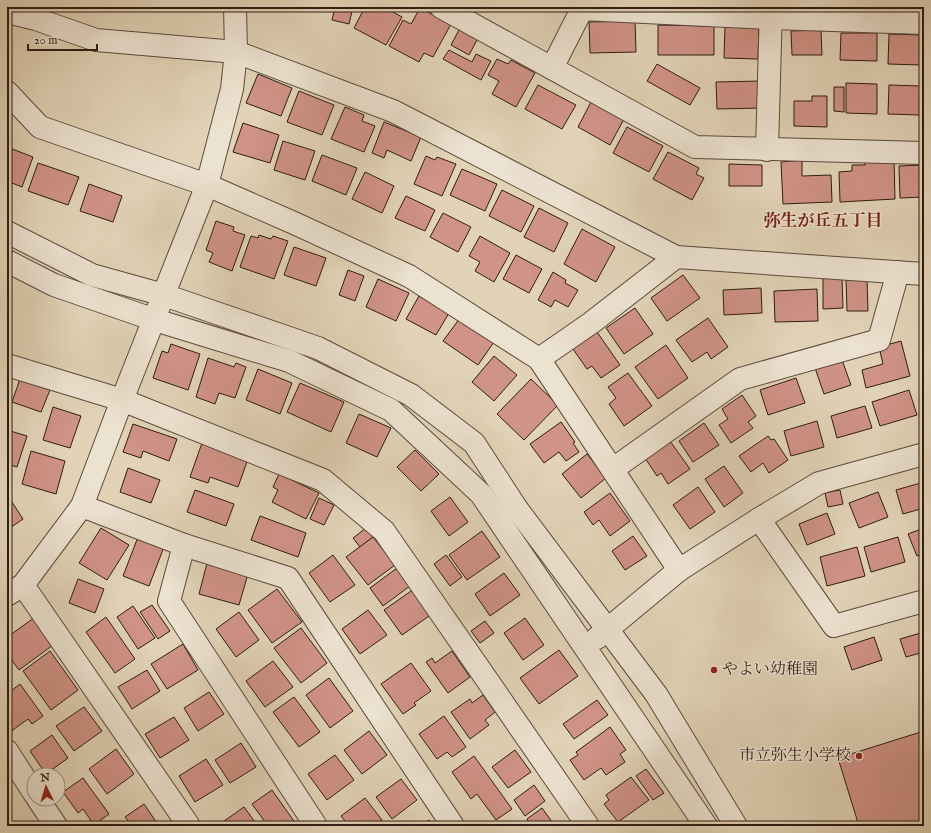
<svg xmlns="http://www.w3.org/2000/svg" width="931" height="833" font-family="'IM FELL English','Noto Serif JP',serif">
<rect width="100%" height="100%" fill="#e2d3b7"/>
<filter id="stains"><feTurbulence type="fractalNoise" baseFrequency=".005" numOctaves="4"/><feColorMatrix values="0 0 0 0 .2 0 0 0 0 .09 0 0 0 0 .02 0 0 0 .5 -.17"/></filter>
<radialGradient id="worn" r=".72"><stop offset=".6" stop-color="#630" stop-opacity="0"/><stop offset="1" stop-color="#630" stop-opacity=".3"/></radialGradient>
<!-- building -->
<g fill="#d09387" stroke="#2e1c13">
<polygon points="335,7 353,7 349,24 332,20"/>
<polygon points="365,7 384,7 402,17 386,45 354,28"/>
<polygon points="420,8 451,24 433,57 424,53 419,62 389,46 403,20 411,24"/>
<polygon points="635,21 636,52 590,53 589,22"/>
<polygon points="658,25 714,26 714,55 658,55"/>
<polygon points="725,26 759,28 758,59 724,58"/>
<polygon points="460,28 478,38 469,55 451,45"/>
<polygon points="821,30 822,55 792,55 791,31"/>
<polygon points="841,33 877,33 877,61 840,60"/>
<polygon points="889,34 923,35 922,65 888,64"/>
<polygon points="449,50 472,62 476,54 491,61 481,80 443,59"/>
<polygon points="497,59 508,64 511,60 535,73 516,107 492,94 499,81 488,75"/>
<polygon points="657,64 700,88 690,105 647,81"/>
<polygon points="258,74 292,88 281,116 246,103"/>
<polygon points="760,81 761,108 717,109 716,82"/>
<polygon points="846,83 877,84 877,114 846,113"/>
<polygon points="538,85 576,105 562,129 525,109"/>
<polygon points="889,85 921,86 920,115 888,114"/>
<polygon points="834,87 844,87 844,112 834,111"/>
<polygon points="299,91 334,105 322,135 287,122"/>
<polygon points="812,96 827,96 827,127 794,126 794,101 812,101"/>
<polygon points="591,102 624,119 610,145 578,127"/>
<polygon points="345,107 364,115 362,121 375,126 364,152 331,139"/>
<polygon points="384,122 421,137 411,161 387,150 384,158 372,153"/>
<polygon points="243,123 279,135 270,163 233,152"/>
<polygon points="627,127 663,146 649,172 613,153"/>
<polygon points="283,141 315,151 305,180 274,170"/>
<polygon points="7,147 33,157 22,187 7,181"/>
<polygon points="668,152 699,168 696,174 704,178 692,200 653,179"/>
<polygon points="322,155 357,168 346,195 312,181"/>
<polygon points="426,156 435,160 437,157 456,164 442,196 414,184"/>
<polygon points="894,159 895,199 840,202 839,172 852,171 852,165 865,165 865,160"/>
<polygon points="802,160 802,176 831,175 832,202 783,204 781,162"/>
<polygon points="38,163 79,177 68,205 28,191"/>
<polygon points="729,164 762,165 762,186 729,186"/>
<polygon points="924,165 924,197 900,198 899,166"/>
<polygon points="462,169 497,184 485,211 450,195"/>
<polygon points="365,172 394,186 382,213 352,199"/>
<polygon points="89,184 122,196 113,222 80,211"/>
<polygon points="502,190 534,206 521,232 489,216"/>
<polygon points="406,196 435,210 425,231 395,218"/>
<polygon points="539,208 568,223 554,252 524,237"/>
<polygon points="443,213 471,227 458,252 430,237"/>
<polygon points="216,221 234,227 233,231 245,235 232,271 209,262 213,253 206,250"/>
<polygon points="582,229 615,247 596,282 564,264"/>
<polygon points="259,235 271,239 273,236 288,241 274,279 240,267 251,236 258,238"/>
<polygon points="480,236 510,253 494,282 475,271 480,262 469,256"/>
<polygon points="294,247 326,258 316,286 284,275"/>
<polygon points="516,255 542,269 529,293 503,279"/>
<polygon points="348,270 364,276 355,301 339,295"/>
<polygon points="553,272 566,280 565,283 578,290 568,307 555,300 551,307 538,300"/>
<polygon points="683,275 700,298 667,321 651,298"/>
<polygon points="823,277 842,277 843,308 823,309"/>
<polygon points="378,279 409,293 396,321 366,307"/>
<polygon points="867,279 868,311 847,311 846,280"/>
<polygon points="761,288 762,313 724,315 723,290"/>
<polygon points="817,289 818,321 775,322 774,291"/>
<polygon points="419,296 449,313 436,335 406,319"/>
<polygon points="635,308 653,334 624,354 606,328"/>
<polygon points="460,318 494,342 478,365 443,341"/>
<polygon points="708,318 728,347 711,359 707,352 692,362 676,340"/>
<polygon points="597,332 620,365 601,378 592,366 587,369 573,349"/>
<polygon points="901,341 910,376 866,388 862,370 883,364 879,347"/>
<polygon points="171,344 200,354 188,390 153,378 162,351 168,353"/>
<polygon points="666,345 688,378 658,399 635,367"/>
<polygon points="494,356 517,375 494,401 472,382"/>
<polygon points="208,358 234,367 236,363 246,367 235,398 219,393 215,404 196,397"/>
<polygon points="842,360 851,385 824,394 815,368"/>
<polygon points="258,369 292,383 280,414 246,400"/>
<polygon points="628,373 652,406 624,426 609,404 616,398 608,387"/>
<polygon points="796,378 805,403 768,415 760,390"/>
<polygon points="20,379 50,390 41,412 12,402"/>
<polygon points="531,379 558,405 524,440 497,414"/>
<polygon points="300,383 344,402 331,432 287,412"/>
<polygon points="909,390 917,415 880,426 872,402"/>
<polygon points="742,395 756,416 748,422 753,428 731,443 719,425 728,419 722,409"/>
<polygon points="865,406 872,428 837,438 831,416"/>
<polygon points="53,407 81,416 70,448 43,440"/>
<polygon points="359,414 391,428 377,457 346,443"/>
<polygon points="817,421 824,447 791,456 784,431"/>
<polygon points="561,422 575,442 573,443 579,452 566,461 559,452 544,463 530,444"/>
<polygon points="704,423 719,445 693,462 679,441"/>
<polygon points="133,424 177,439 169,461 143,451 141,458 123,452"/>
<polygon points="7,430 27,436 17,467 7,464"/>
<polygon points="768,436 771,440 774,439 788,460 769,473 763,463 751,472 739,456"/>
<polygon points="670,441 690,469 668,484 661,473 657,476 645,458"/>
<polygon points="202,443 248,459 238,487 210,477 208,483 190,477"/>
<polygon points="415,450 439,474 421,491 397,467"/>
<polygon points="31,451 65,461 56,494 22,484"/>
<polygon points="587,454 606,478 581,498 562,474"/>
<polygon points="724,466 743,493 724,507 705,479"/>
<polygon points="128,468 160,480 151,503 120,492"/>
<polygon points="279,474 319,493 306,519 272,502 278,490 273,487"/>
<polygon points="924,482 924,508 903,514 896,490"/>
<polygon points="698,487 715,512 690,529 673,505"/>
<polygon points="195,490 234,504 226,526 187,512"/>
<polygon points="840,490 843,504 828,507 825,493"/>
<polygon points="878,492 888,517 859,528 849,503"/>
<polygon points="610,493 630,521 610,536 599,520 593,525 584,512"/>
<polygon points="450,497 468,522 449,536 431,511"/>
<polygon points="319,498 334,505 324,525 310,519"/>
<polygon points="10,499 23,519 7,530 7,501"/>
<polygon points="827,513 835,534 807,545 799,524"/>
<polygon points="260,516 306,533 298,557 251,540"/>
<polygon points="101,528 129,545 107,580 79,563"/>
<polygon points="366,528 373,537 360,547 353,538"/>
<polygon points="924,528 924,553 917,556 908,534"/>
<polygon points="482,531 500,557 467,580 449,555"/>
<polygon points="633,536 647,556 625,570 612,551"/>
<polygon points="138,537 164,547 149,586 123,576"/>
<polygon points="373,537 395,565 368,585 346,557"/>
<polygon points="898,537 905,562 871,572 864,547"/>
<polygon points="857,547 865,576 827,586 820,557"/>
<polygon points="333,555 355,585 330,602 309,573"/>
<polygon points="446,555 462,577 450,586 434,564"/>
<polygon points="207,563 248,574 239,605 199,594"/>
<polygon points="397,568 410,586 383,606 370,588"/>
<polygon points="504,573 520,595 490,616 475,594"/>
<polygon points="78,579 104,589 95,613 69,603"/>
<polygon points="277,589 302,622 272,643 248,610"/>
<polygon points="414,589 432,614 402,635 384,610"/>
<polygon points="152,605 170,631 158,639 140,612"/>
<polygon points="133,606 155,638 138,649 117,617"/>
<polygon points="368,610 387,635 360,654 342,629"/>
<polygon points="239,612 259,640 236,657 216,629"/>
<polygon points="106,617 135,659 115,673 86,632"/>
<polygon points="34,618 53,645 19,670 7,654 7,642 12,638 10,635"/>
<polygon points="525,618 544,645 523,660 504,633"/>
<polygon points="485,621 494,633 480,643 471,631"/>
<polygon points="301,628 327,663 301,683 274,648"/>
<polygon points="924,632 924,652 906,657 900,639"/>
<polygon points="874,637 882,660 852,670 844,647"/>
<polygon points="183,644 198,670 167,689 151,664"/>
<polygon points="559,650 578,676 539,704 520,678"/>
<polygon points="50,651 78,690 51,710 23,671"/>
<polygon points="452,651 470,677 448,693 426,662 432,658 435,663"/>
<polygon points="273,661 293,687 265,707 246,681"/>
<polygon points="411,663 431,691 414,703 416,705 403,714 381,684"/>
<polygon points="147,670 160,691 132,709 118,687"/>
<polygon points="329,678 353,711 330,728 306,695"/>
<polygon points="20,684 43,716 32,724 28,719 10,732 7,728 7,694"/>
<polygon points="209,692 224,714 198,731 184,708"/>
<polygon points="483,695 495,712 485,720 489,725 470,739 451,712 470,699 472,703"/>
<polygon points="294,697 320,732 299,747 273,712"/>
<polygon points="597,700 608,715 574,739 563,724"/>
<polygon points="84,707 102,731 74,751 56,726"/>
<polygon points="444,716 466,747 452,757 447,752 437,759 419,734"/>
<polygon points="174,717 189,740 160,758 145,734"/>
<polygon points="610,727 626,750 620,754 625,762 606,775 601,768 584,780 570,760 578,755 576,752"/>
<polygon points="369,731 387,755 362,774 344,750"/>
<polygon points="924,731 924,826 859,826 838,758"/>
<polygon points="52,735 68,758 46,774 30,751"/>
<polygon points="241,743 256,767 230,783 215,760"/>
<polygon points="116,749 134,774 107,794 89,769"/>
<polygon points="515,750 531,772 508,788 492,767"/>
<polygon points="335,755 354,780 327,800 308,774"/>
<polygon points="474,756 512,809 496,820 477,794 471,799 452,772"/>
<polygon points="206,759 223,785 195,802 179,776"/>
<polygon points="646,769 664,793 653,800 636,776"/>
<polygon points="631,777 649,800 618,822 604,804 609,800 606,795"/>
<polygon points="83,778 109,814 94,825 83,809 78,813 63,792"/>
<polygon points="401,779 417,800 392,819 376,797"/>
<polygon points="534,785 545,801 525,816 514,800"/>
<polygon points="272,790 296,824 294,826 268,826 252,804"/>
<polygon points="365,798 382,820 373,826 349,826 341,816"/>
<polygon points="144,804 159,826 132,826 125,817"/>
<polygon points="244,807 258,826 217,826"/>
<polygon points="542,808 555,826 531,826 527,819"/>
<polygon points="429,820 433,826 421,826"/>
<polygon points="34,821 37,826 26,826"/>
</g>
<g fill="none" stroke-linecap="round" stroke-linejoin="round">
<defs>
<g id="minor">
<polyline points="441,7 695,147 924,153"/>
<polyline points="7,12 36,19 96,40 236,52 393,111 676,257 924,274"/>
<polyline points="552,68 582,9 771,18 924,23"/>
<polyline points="7,92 40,127 207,185 294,223 409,276 539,359 679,570"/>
<polyline points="767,150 771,7"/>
<polyline points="7,232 92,275 164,295 318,348 411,395 474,443 517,509 656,694 736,826"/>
<polyline points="7,261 54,285 155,320 289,361 391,410 481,494 706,826"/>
<polyline points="539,359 591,323 676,257"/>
<polyline points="7,365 122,400 323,480 384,531 588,826"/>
<polyline points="924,454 819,483 759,519 834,626 924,601"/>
<polyline points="613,469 740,379 879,340 898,272"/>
<polyline points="82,506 184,545 288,578 453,826"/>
<polyline points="184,545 169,601 316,826"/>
<polyline points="23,585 189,826"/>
<polyline points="7,595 23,585 82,506 122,400 207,185 232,89 236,52 235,7"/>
<polyline points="597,638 679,570 759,519"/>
<polyline points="7,751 34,793"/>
<polyline points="38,799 56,826"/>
</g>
</defs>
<!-- minor casing -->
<use href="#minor" stroke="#5b4a3c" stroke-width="24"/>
<!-- minor -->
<use href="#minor" stroke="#ece2d0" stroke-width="22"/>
</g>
<!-- markers -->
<g fill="#8f2418" stroke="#ece2d0" stroke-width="1.5">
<circle cx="714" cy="670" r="4"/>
<circle cx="859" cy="756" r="4"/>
</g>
<g text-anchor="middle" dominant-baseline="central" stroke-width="3" stroke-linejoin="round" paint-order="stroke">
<!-- poi labels -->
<g font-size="16" fill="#2e1c13" stroke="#ece2d0" text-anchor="start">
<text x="722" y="670">やよい幼稚園</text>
<text x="851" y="756" text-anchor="end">市立弥生小学校</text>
</g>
<!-- neighbourhood labels -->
<g font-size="17" font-weight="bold" fill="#7a1f14" stroke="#ece2d0">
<text x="823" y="221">弥生が丘五丁目</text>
</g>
</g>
<!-- margin -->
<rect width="931" height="833" fill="none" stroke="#e2d3b7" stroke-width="24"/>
<rect x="8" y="8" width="915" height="817" fill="none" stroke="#2e1c13" stroke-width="2"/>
<rect x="12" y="12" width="907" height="809" fill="none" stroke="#2e1c13"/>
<!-- north arrow -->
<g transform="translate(46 787) rotate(355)"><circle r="19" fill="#ece2d0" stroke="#a09384"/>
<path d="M0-3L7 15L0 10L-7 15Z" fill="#8f2418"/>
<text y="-6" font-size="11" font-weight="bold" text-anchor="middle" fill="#2e1c13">N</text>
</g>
<!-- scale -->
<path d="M28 44v6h69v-6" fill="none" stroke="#2e1c13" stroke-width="2"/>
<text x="34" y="44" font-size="12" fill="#2e1c13" stroke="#ece2d0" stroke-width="3" paint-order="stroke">20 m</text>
<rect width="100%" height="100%" filter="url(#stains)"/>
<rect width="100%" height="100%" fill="url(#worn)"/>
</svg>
